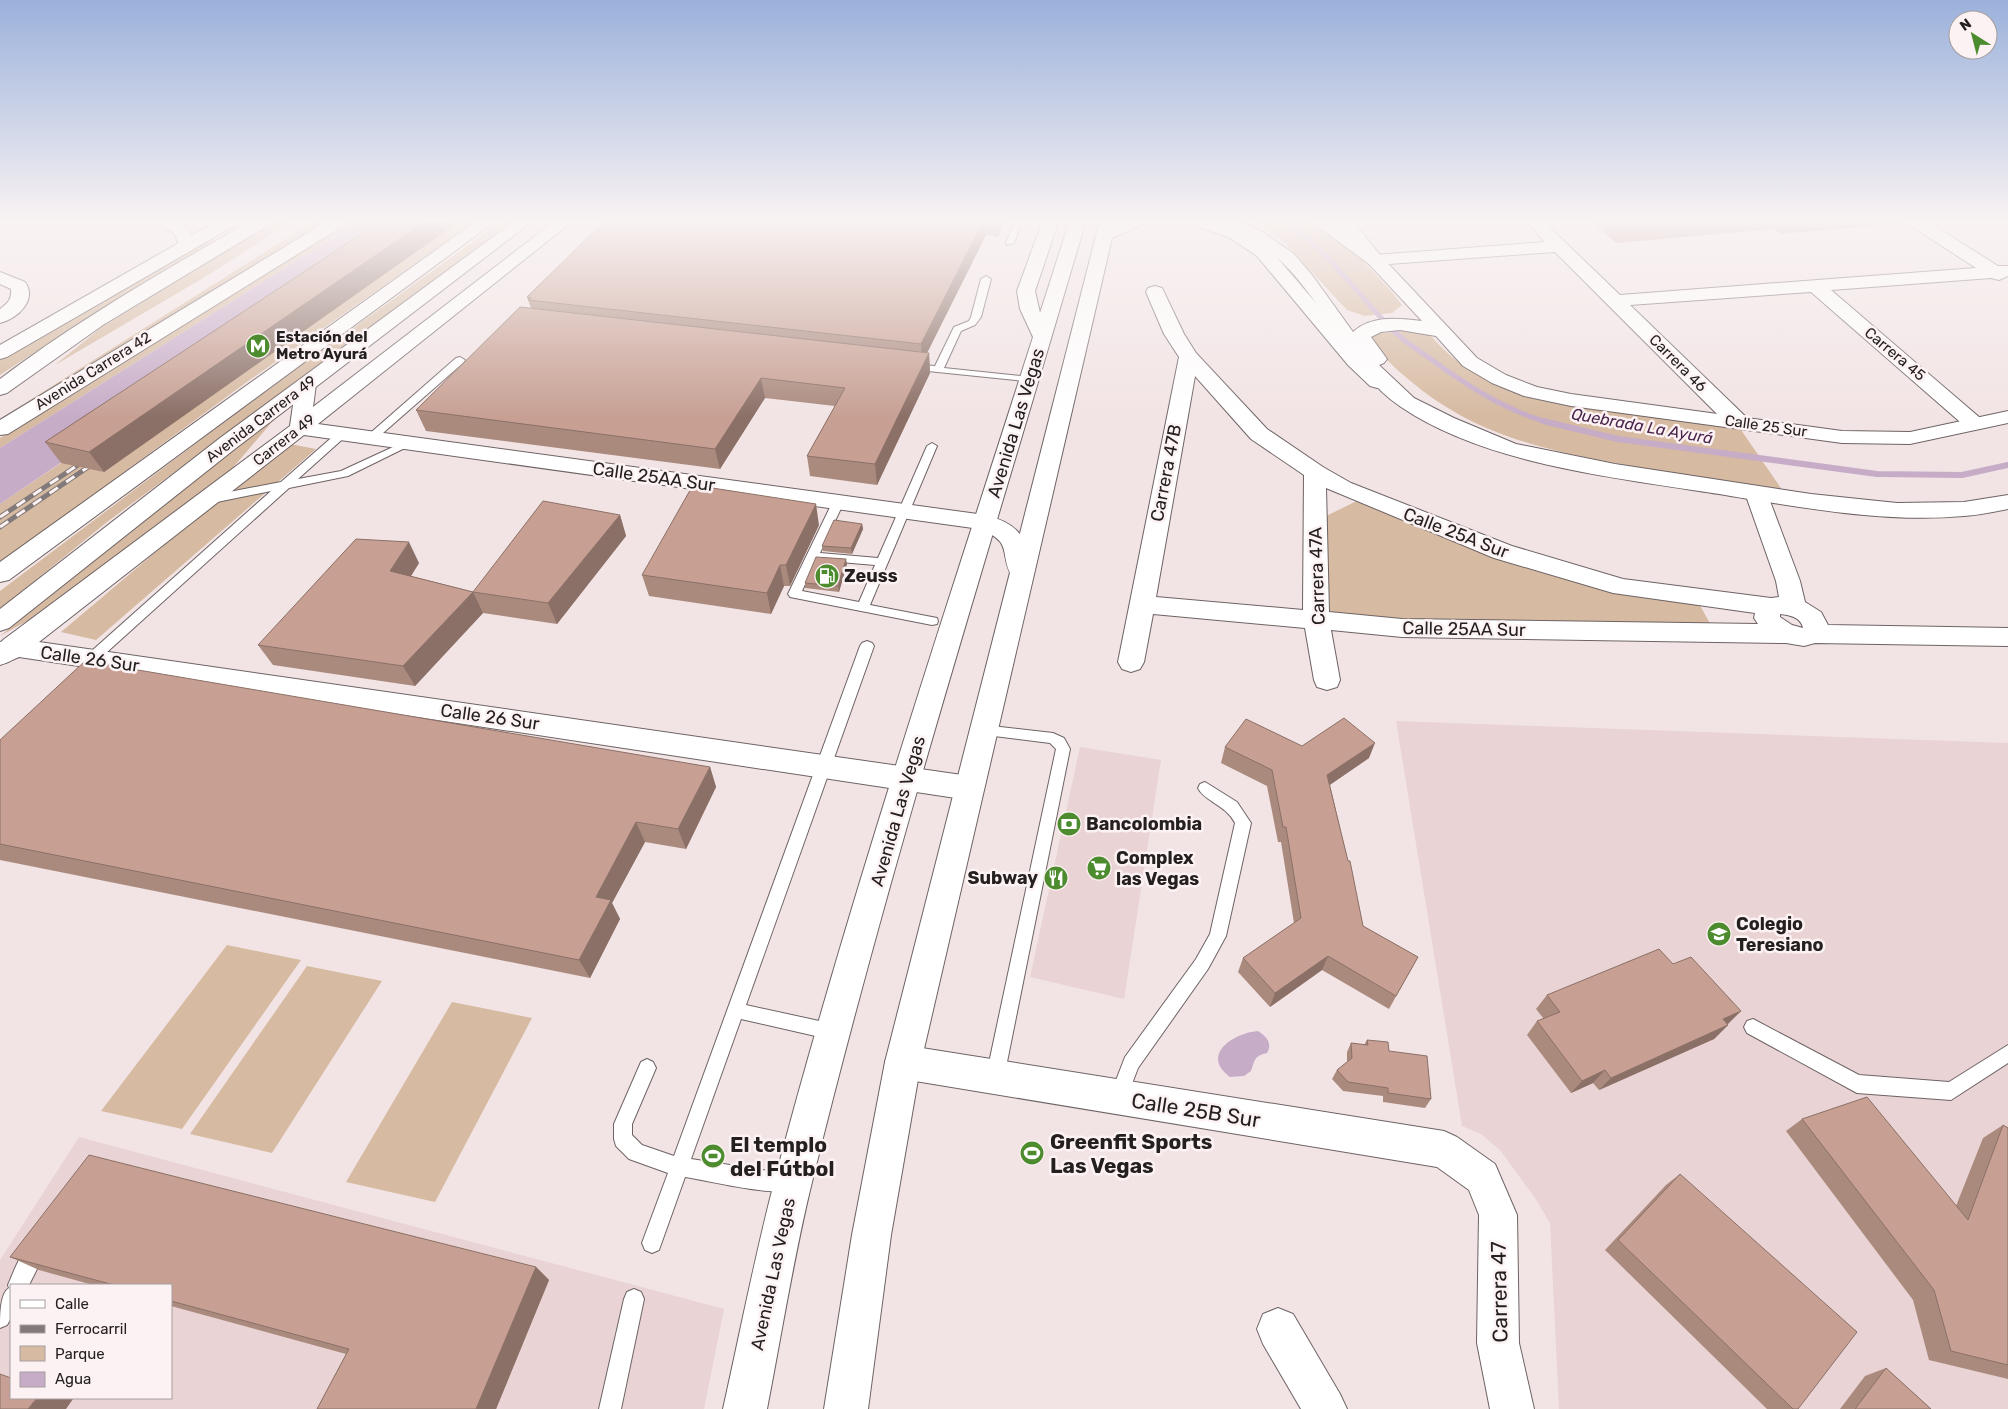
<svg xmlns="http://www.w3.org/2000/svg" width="2008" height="1409" font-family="Rubik,sans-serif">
<rect width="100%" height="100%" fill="#f2e4e5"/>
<!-- built -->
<g fill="#e9d3d4" fill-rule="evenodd">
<polygon points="1396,721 2008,743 2008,1409 1559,1409 1550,1223 1535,1198 1500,1150 1481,1134 1462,1126"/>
<polygon points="1080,747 1161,760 1124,999 1030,977"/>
<path d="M79,1137L724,1309L704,1409H0V1260ZM11,1285H171V1398H11Z"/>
</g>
<!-- green -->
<g fill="#d6baa1">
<polygon points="277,220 294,220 210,274 55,365 102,327"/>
<polygon points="316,220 332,220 237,276 0,425 0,419"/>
<polygon points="350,220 361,220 0,448 0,438"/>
<polygon points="456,220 477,220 251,379 0,563 0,504 61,463"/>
<polygon points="503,220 515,220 107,522 0,609 0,591 251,402"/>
<polygon points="1243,220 1304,220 1331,235 1360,258 1391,291 1402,305 1392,313 1365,316 1347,310 1284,242 1260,226"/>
<polygon points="217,240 99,310 0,375 0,358 205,241"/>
<path d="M1415,330L1426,332L1432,337C1482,395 1554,404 1625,413C1663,418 1701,422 1739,427L1783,491C1735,483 1686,475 1638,467C1550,451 1477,438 1408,379C1395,368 1380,355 1372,340L1375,334Z"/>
<polygon points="278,415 230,471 54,606 0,636"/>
<polygon points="285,443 316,449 96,640 61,632"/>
<polygon points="1361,499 1535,568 1697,600 1713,629 1481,626 1330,614 1326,516"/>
<polygon points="227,945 301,960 182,1129 101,1111"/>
<polygon points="307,966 382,981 272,1153 190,1134"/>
<polygon points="452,1002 532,1018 435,1202 346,1182"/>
</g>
<!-- water -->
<g fill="#c7acc8">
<polygon points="361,220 418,220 0,504 0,448"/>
<path d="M1258,1031C1266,1036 1273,1043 1267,1053C1254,1056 1255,1060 1251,1071L1244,1076L1230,1077C1200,1055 1233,1033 1258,1031Z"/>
</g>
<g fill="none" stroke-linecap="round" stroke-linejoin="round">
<!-- stream-far1 -->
<path stroke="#c7acc8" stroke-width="5" d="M1282,220C1324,246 1350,285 1384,321C1397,336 1412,346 1428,357C1465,384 1502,409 1547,422"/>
<!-- stream -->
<polyline stroke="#c7acc8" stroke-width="6" points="1543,421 1618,439 1877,474 1962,475 2008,465"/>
<defs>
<g id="service">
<polygon points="1015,220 1023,220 1014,243 1007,245 1006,243"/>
<polygon points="986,276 991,279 981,317 975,325 961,331 944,368 1030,377 1035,380 1034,382 908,369 907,367 912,364 935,366 954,327 969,321 971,317 981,279"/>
<polygon points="460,357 465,360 464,362 375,440 367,440 366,438 367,436 456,358"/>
<polygon points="342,431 347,434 346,436 298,479 341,471 406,441 414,441 415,443 348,476 289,488 96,662 86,662 84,659 86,656 271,491 207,504 201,500 203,497 281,482 338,432"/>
<path d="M932,443L937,446L870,605L937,618L938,621L937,624L932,625L790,597L788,594L834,499H842L844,502L820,553L878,558L927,446ZM816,560L875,565L859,602L802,591Z"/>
<path d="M867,641L872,643L874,646L746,1005L833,1024L839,1026L842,1032L839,1038L833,1040L741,1019L691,1159L769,1171L792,1172L799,1175L802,1182L799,1189C777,1198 711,1181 685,1177L659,1250L652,1253L645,1250L642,1243L668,1173L629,1159L616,1146L614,1139V1124L641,1062L647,1059L653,1062L656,1068L632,1124V1135L642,1145L674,1156L860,646L862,643Z"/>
<polygon points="983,725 1053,733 1064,738 1070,749 1004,1077 1001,1083 995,1086 989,1083 986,1077 1056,749 1050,743 978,734 976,730 978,726"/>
<path d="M1205,782L1237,802L1251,823L1226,936L1208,969L1138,1068L1125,1102L1119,1105L1113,1102L1110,1096L1125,1057L1196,959L1210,934L1235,823C1226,805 1204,801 1198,788L1200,784Z"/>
<polygon points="1753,1019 1859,1075 1949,1082 2008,1045 2008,1063 1951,1100 1857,1093 1747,1033 1744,1027 1747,1021"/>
<path d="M36,1241L43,1244L46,1251L29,1285H11V1318L7,1325L0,1328C0,1316 0,1293 9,1288L8,1285C14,1271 22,1247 36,1241Z"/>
<polygon points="634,1289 641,1292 644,1299 621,1409 599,1409 624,1299 627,1292"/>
</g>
<g id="minor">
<polygon points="219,220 239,220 237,224 7,357 0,359 0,345"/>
<path d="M556,220H574L318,424L985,515C1020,524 1027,538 1034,572L1031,578L1022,580L1013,578C998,554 1015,543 980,529L304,435L39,642L969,776L979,780L984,788L979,796L969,800L19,657L5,663L0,662V644L3,640L290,426L296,384L299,380L306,378L313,380L316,384L313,407Z"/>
<polygon points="1190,220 1213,220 1242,230 1269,248 1362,357 1387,382 1384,386 1377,388 1370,386 1348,365 1257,256 1230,238 1192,224"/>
<polygon points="1525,220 1542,220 1620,295 1976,268 1908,224 1906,220 1925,220 1998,266 2008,266 2008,276 1999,280 1991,278 1831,290 1986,423 1983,428 1975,429 1967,428 1811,292 1630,305 1746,417 1749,422 1746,427 1738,428 1730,427 1555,252 1375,265 1369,264 1366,260 1369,256 1375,255 1545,242"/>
<path d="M0,272L25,282C38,300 17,319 0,323V309C8,303 12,299 11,289L0,284Z"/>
<path d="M1155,286L1162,288L1164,292L1184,334L1196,353L1267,429L1323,467L1351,483L1512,546L1623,579L1771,598L1779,597L1776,581L1745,493L1748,488L1756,486L1764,488L1767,493L1800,581L1805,602L1821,612L1828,625L2008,628V646L1815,643L1804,646L1786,643L1402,637L1331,630L1340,680L1337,687L1327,690L1317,687L1314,680L1305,628L1153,614L1144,662L1140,669L1131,672L1122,669L1118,662L1179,357L1164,334L1146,292L1148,288ZM1195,376L1251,439L1304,475L1303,610L1156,597ZM1326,488L1494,558L1613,593L1755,613L1754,618L1758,624L1402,619L1329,612ZM1780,614C1789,615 1801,617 1803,628L1792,625L1780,617Z"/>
<polygon points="903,1045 1444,1131 1457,1137 1495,1164 1517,1215 1519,1343 1534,1409 1490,1409 1477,1343 1479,1215 1469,1190 1437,1167 903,1079 890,1074 885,1062 890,1050"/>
<polygon points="1278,1308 1293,1314 1340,1394 1347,1409 1301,1409 1263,1344 1257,1329 1263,1314"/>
</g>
<g id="secondary">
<path d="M156,220C181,220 186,221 196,245L193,249L187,250L181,249L174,233L158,224Z"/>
<path d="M1216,220H1237L1263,232L1294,254L1312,275L1353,332C1371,315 1399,318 1422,321L1369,264L1309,220H1329L1350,232L1381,256L1477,358L1506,375L1537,387L1571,394L1842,431L1910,432L2008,411V423L1910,444L1842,443L1571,406L1524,396L1492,383L1463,366L1436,336L1400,330L1381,332L1371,337L1387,359L1384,363L1379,365L1414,398L1454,418L1516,444L1615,464L1811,494L1897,503L1964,502L2008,495V509C1993,512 1979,515 1964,516C1876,524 1785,504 1699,491C1603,476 1482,462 1401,407C1348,371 1327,306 1283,263C1265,245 1240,234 1218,224Z"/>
</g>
<g id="primary">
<path d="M1043,220H1059L1035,291L1040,313L1070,220H1086C993,538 892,856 813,1178C794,1254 782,1332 767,1409H723C740,1333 755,1255 775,1179C850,895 944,616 1033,337L1020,309L1017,291Z"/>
<polygon points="1100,220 1116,220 1116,224 1124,220 1146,220 1144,224 1112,238 921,1062 891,1235 868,1409 824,1409 852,1235 885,1062"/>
<polygon points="1330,220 1348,220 1356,225 1384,260 1381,264 1375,265 1369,264 1344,233"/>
</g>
<g id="trunk">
<path d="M252,220H272L270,224L103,325L7,393L0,395V379C79,319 166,270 252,220Z"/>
<polygon points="329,220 348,220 346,224 8,434 0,435 0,420"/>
<polygon points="478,220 497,220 9,580 0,582 0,562"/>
<polygon points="516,220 534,220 236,448 9,628 0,631 0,609 220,438"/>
<path d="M12,638L21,640L25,647C19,657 11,662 0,665V642Z"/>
</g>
</defs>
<!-- service casing -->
<use href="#service" stroke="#6e6364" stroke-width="2"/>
<!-- minor casing -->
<use href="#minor" stroke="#6e6364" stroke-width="2"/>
<!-- secondary casing -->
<use href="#secondary" stroke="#6e6364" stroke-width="2"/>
<!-- primary casing -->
<use href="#primary" stroke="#6e6364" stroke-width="2"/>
<!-- trunk casing -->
<use href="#trunk" stroke="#6e6364" stroke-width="2"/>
<!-- service -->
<use href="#service" fill="#fff" fill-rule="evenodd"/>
<!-- minor -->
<use href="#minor" fill="#fff" fill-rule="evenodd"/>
<!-- secondary -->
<use href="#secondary" fill="#fff" fill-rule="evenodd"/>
<!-- primary -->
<use href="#primary" fill="#fff" fill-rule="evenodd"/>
<!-- trunk -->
<use href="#trunk" fill="#fff" fill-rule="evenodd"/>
<defs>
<g id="rail">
<polyline points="0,517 87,459"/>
<polyline points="0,527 97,461"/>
</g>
</defs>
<!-- rail casing -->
<use href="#rail" stroke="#827a7a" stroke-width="5"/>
<!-- rail -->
<use href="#rail" stroke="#fdf2f3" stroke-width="3" stroke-dasharray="10" stroke-linecap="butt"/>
</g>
<!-- wall -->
<g fill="#ab8a7e">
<polygon points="383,220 452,220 454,225 104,472 61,463 45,442"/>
<polygon points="606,220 1005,220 998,237 986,235 927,353 929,353 930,373 877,485 810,476 807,456 835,406 765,398 720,469 426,431 416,410 531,308 527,297"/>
<polygon points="1590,220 1907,220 1905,223 1780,234 1774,229 1616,243"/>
<polygon points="620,515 626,536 557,624 483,613 415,686 273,665 258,645 419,563 411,576 473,592"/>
<polygon points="862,524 863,529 852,554 823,551 822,546"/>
<polygon points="819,525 790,586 784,586 771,614 649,596 642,575"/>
<polygon points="847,564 839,592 805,588 805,583"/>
<polygon points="0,740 710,767 716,787 686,849 645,842 612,903 620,919 590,978 0,860"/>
<polygon points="1302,746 1369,758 1330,785 1363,926 1418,957 1389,1009 1322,970 1270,1007 1238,972 1243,958 1294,923 1281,842 1278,842 1267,786 1221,763 1225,747"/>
<polygon points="1673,964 1741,1011 1727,1024 1728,1025 1714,1039 1599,1090 1593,1083 1571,1093 1527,1035 1537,1021 1544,1019 1536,1009 1547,995"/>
<polygon points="1367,1040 1389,1051 1431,1099 1425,1108 1383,1102 1383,1096 1343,1091 1332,1079 1337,1070 1347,1062 1347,1052 1351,1043 1364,1045"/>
<polygon points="1802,1119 1956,1206 1983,1138 2003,1125 2008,1128 2008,1379 1929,1360 1913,1300 1786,1131"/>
<polygon points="1680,1174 1798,1409 1767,1409 1605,1250 1666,1185"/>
<polygon points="10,1257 536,1267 549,1280 496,1409 317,1409 346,1354 171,1306 171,1285 93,1285 39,1270"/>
<polygon points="1886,1368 1931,1409 1840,1409 1865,1376"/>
</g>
<!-- shaded-wall -->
<g fill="#8b7067">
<polygon points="427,220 452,220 454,225 104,472 89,452"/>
<polygon points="984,220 985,220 986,235 922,363 921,344"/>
<polygon points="998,220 1005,220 998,237"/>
<polygon points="929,353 930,373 877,485 875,464"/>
<polygon points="761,378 765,398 720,469 715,449"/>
<polygon points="816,504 819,525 790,586 786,565"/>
<polygon points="620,515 626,536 557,624 548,603"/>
<polygon points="862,524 863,529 852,554 851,548"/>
<polygon points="409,542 419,563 401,592 390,571"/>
<polygon points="846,559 847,564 839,592 838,586"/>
<polygon points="780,565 784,586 771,614 767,593"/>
<polygon points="473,592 483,613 415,686 403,666"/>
<polygon points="1375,743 1369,758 1322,790 1327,775"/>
<polygon points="710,767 716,787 686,849 678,829"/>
<polygon points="636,822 645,842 612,903 620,919 590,978 579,960 596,897"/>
<polygon points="1328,956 1322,970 1270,1007 1275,993"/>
<polygon points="1741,1011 1727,1025 1723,1019"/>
<polygon points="1728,1025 1714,1039 1599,1090 1611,1078"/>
<polygon points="1605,1070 1593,1083 1571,1093 1582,1081"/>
<polygon points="536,1267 549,1280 496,1409 476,1409"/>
<polygon points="37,1398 70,1398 73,1399 66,1409 28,1409"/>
</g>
<!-- building -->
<g fill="#c7a093" stroke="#8b7067">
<polygon points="383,220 427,220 89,452 45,442"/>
<polygon points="606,220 984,220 921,344 528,300 531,298 527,297"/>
<polygon points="1612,220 1725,220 1622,228"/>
<polygon points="520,307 929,353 875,464 807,456 845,388 761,378 715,449 416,410"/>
<polygon points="693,485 816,504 786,565 780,565 767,593 642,575"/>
<polygon points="543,501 620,515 548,603 473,592"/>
<polygon points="834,520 862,524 851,548 822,546"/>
<polygon points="356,539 409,542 390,571 473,592 403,666 258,645"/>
<polygon points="816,557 846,559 838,586 805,583"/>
<polygon points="85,661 710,767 678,829 636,822 596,897 611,900 579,960 0,844 0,740"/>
<polygon points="1344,718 1375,743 1327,775 1348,861 1350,861 1363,926 1418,957 1396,996 1328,956 1275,993 1243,958 1301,918 1286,827 1283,827 1272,770 1225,747 1246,719 1302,746"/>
<polygon points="1659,949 1673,964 1691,957 1741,1011 1723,1019 1728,1025 1611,1078 1605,1070 1582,1081 1537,1021 1560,1012 1547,995"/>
<polygon points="1367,1040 1388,1042 1389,1051 1427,1056 1431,1099 1388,1093 1388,1088 1348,1082 1337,1070 1352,1058 1351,1043 1368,1045"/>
<polygon points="1867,1097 1968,1220 2003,1125 2008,1128 2008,1365 1951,1351 1934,1290 1802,1119"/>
<polygon points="89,1155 536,1267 476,1409 317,1409 349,1349 171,1301 171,1285 114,1285 10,1257"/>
<polygon points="1680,1174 1857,1332 1798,1409 1793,1409 1618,1240"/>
<polygon points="1886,1368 1931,1409 1855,1409"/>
<polygon points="0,1374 11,1378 11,1398 37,1398 28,1409 0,1409"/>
</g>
<!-- sky -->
<linearGradient id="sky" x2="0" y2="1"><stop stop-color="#9bb1db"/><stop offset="0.53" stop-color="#f9f3f3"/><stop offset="1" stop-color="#f9f3f3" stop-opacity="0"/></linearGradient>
<rect width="2008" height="417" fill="url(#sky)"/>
<!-- icons -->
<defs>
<symbol id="metro-disc" viewBox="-11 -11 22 22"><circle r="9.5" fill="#4d8c2e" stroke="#fdf2f3"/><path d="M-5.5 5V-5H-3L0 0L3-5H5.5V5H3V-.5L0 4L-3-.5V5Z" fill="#fff"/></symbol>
<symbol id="fuel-disc" viewBox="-11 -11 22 22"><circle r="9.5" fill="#4d8c2e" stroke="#fdf2f3"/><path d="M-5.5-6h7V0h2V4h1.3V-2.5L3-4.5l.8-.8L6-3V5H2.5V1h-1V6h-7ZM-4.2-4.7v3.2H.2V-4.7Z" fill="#fff"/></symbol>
<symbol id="bank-disc" viewBox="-11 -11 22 22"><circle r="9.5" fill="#4d8c2e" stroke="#fdf2f3"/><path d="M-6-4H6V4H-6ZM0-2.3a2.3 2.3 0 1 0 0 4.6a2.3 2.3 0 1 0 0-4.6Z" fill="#fff"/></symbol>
<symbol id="supermarket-disc" viewBox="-11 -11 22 22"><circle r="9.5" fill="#4d8c2e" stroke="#fdf2f3"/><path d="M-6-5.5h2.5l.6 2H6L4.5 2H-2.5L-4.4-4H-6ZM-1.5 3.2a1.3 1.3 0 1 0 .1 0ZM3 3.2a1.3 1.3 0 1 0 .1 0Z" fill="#fff"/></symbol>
<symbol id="restaurant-disc" viewBox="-11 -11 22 22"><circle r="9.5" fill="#4d8c2e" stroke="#fdf2f3"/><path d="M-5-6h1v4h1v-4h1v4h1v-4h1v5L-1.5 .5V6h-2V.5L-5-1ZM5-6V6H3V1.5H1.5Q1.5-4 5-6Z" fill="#fff"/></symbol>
<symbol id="school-disc" viewBox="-11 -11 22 22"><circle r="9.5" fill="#4d8c2e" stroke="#fdf2f3"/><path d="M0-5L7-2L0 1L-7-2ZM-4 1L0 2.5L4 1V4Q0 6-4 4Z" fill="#fff"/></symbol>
<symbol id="stadium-disc" viewBox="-11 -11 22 22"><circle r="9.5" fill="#4d8c2e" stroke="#fdf2f3"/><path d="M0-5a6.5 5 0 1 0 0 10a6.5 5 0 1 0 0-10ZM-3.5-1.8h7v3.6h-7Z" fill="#fff"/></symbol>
</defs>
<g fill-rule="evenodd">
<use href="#metro-disc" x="244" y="332" width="28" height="28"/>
<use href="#fuel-disc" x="813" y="562" width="28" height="28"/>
<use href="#bank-disc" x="1055" y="810" width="28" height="28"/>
<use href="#supermarket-disc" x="1085" y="854" width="28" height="28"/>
<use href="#restaurant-disc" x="1042" y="864" width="28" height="28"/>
<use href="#school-disc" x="1705" y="920" width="28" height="28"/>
<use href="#stadium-disc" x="1018" y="1139" width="28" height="28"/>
<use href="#stadium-disc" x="699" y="1142" width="28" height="28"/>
</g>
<g text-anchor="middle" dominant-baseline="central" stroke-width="5" stroke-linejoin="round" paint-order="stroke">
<!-- far-poi labels -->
<g font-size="15" font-weight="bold" fill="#242020" stroke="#fdf2f3" text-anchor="start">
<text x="276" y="337">Estación del<tspan x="276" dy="17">Metro Ayurá</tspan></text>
</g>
<!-- far-street labels -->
<g font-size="15" fill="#242020" stroke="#fdf2f3">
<text transform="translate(1895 354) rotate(40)">Carrera 45</text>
<text transform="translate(1678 363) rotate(45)">Carrera 46</text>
<text transform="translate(93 371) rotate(-32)">Avenida Carrera 42</text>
<text transform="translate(261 419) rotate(-37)">Avenida Carrera 49</text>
<text transform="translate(1766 426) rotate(8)">Calle 25 Sur</text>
<text transform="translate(284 440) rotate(-38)">Carrera 49</text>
</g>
<!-- far-water labels -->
<g font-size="16" font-style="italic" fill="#49254c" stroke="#fdf2f3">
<text transform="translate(1642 426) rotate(10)">Quebrada La Ayurá</text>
</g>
<!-- street labels -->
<g font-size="18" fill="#242020" stroke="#fdf2f3">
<text transform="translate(1016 423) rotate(-73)">Avenida Las Vegas</text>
<text transform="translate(1166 473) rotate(-79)">Carrera 47B</text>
<text transform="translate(654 477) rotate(8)">Calle 25AA Sur</text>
<text transform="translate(1456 533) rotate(21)">Calle 25A Sur</text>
<text transform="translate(1317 576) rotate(-92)">Carrera 47A</text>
<text transform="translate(1464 629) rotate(1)">Calle 25AA Sur</text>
<text transform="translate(90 659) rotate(8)">Calle 26 Sur</text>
<text transform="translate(490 717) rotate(8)">Calle 26 Sur</text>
<text transform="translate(898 811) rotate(-74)">Avenida Las Vegas</text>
<text transform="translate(773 1274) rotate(-78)">Avenida Las Vegas</text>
</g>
<!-- poi labels -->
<g font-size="18" font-weight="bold" fill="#242020" stroke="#fdf2f3" text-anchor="start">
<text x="844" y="576">Zeuss</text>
<text x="1086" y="824">Bancolombia</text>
<text x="1116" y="858">Complex<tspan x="1116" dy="21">las Vegas</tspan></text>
<text x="1038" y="878" text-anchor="end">Subway</text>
<text x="1736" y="924">Colegio<tspan x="1736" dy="21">Teresiano</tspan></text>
</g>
<!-- near-street labels -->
<g font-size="21" fill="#242020" stroke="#fdf2f3">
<text transform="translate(1196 1110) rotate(9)">Calle 25B Sur</text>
<text transform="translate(1499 1292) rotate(-91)">Carrera 47</text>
</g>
<!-- near-poi labels -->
<g font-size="21" font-weight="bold" fill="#242020" stroke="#fdf2f3" text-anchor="start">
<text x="1050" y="1141">Greenfit Sports<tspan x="1050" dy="24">Las Vegas</tspan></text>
<text x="730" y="1144">El templo<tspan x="730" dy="24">del Fútbol</tspan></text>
</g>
</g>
<!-- legend -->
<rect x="10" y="1284" width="162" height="115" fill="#fdf2f3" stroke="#a69e9f"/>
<rect x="20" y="1300" width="25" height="8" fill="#ffffff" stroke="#a69e9f"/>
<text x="55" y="1309" font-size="15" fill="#242020">Calle</text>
<rect x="20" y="1325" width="25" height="8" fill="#827a7a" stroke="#a69e9f"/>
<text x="55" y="1334" font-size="15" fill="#242020">Ferrocarril</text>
<rect x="20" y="1346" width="25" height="15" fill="#d6baa1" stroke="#a69e9f"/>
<text x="55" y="1359" font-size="15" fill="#242020">Parque</text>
<rect x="20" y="1372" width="25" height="15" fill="#c7acc8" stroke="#a69e9f"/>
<text x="55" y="1384" font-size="15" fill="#242020">Agua</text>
<!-- north arrow -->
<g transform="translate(1973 35) rotate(324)"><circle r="24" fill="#fdf2f3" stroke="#a69e9f"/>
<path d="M0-4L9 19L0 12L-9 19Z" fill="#4d8c2e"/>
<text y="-8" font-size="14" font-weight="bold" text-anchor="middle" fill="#242020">N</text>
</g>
</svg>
